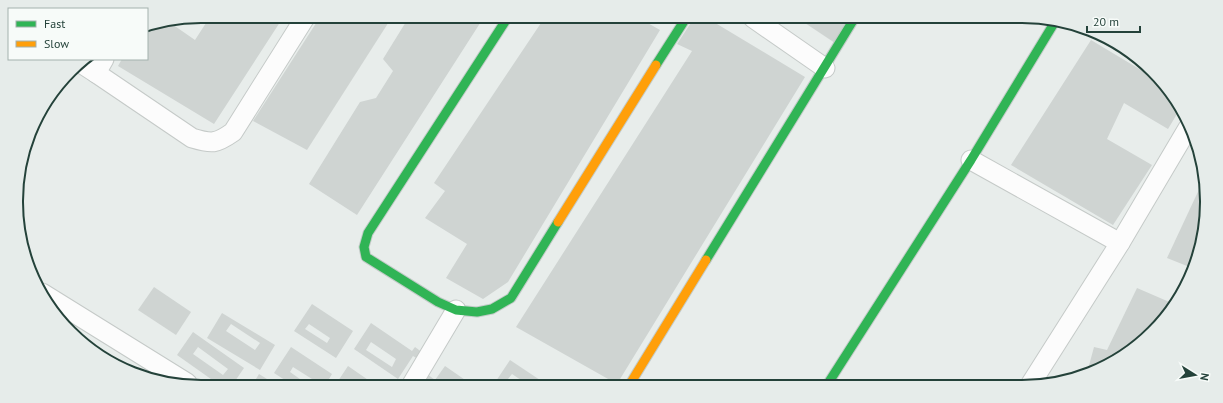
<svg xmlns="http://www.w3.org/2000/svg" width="1223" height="403" font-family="'PT Sans',sans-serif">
<rect width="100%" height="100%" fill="#e8edeb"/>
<!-- building -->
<g fill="#cfd4d2" fill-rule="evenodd">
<polygon points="202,16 284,16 214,124 118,66 122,59 147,59 147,27 169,22 195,40 206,23 196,17"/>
<polygon points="320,17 392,17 307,150 253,121"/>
<polygon points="409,17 484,17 357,215 309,184 360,102 376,98 393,71 383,59"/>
<polygon points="545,17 639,18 660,30 508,282 483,299 446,278 467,244 425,218 445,191 434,183"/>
<polygon points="694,18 707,18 805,77 617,384 516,327 692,51 677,44"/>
<polygon points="799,19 851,19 835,43"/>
<polygon points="1091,40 1156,79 1176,99 1180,109 1168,129 1124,103 1107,139 1152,165 1113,225 1011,165"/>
<polygon points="1203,181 1203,238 1192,268 1167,258"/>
<polygon points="154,287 191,312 176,335 138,310"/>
<polygon points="1137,288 1174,304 1144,341 1103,368 1087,373 1094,347 1107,350"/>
<path d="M312,304L353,331L336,358L294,331ZM309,324L330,338L327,343L305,329Z"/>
<path d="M222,313L275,345L260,370L207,338ZM231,324L260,343L255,350L226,331Z"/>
<path d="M371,323L412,351L415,347L423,353L418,359L413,356L398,379L354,349ZM371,342L396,359L392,367L366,350Z"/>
<path d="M193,332L244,368L233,384H218L177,355ZM198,347L228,369L223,375L193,354Z"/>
<polygon points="291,347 332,374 326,384 309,384 312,379 293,367 290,372 307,384 291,384 274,373"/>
<polygon points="510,360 546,384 527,384 512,374 508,379 515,384 494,384"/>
<polygon points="348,366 374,384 350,384 347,381 345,384 336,384"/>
<polygon points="445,366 471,384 420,384 427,374 435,380"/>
<polygon points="259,374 275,384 253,384"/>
</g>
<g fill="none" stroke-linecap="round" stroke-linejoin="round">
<defs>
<g id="street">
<polyline points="753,18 825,68"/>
<path d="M104,59L96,73L192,138C212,144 216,144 233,132L306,16"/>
<polyline points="79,62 96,73"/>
<polyline points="971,160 1120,243"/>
<polyline points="42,293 187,383"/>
<polyline points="412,384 456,310"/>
<polyline points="1030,385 1120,243 1188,128"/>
</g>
<g id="fast">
<polyline points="508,17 368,233 364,247 366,257 438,302 456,310 477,312 492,309 511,298 558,222"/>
<polyline points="656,65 686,18"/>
<polyline points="706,260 854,19"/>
<polyline points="827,385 971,160 1056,20"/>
</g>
<g id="slow">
<polyline points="558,222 656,65"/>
<polyline points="630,384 706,260"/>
</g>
</defs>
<!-- street casing -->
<use href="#street" stroke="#c5cac8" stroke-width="21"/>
<!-- fast casing -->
<use href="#fast" stroke="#c3cbc8" stroke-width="11"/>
<!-- slow casing -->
<use href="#slow" stroke="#c3cbc8" stroke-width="11"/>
<!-- street -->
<use href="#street" stroke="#fcfcfc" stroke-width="19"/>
<!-- fast -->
<use href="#fast" stroke="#30b455" stroke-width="9"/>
<!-- slow -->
<use href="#slow" stroke="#ff9f0a" stroke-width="9"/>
</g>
<!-- crop -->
<path d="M0 0H1223V403H0ZM201 23H1022A178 178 0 0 1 1200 201V202A178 178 0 0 1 1022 380H201A178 178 0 0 1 23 202V201A178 178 0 0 1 201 23Z" fill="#e6ecea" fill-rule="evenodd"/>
<path fill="none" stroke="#24423a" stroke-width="2" d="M201 23H1022A178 178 0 0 1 1200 201V202A178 178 0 0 1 1022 380H201A178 178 0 0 1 23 202V201A178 178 0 0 1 201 23Z"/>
<!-- legend -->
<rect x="8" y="8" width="140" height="52" fill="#f7fbf9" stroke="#a3b1ad"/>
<rect x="16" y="21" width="20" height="6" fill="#30b455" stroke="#a3b1ad"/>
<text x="44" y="28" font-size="12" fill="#24423a">Fast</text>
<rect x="16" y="41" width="20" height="6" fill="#ff9f0a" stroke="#a3b1ad"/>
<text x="44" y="48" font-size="12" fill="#24423a">Slow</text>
<!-- north arrow -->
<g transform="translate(1195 375) rotate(101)" stroke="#f7fbf9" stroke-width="3" paint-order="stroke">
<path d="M0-3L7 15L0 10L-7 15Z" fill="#24423a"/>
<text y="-6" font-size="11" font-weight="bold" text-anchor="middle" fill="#24423a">N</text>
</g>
<!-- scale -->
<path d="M1087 26v6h53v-6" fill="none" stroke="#24423a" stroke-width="2"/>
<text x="1093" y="26" font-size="12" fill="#24423a" stroke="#f7fbf9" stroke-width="3" paint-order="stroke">20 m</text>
</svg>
